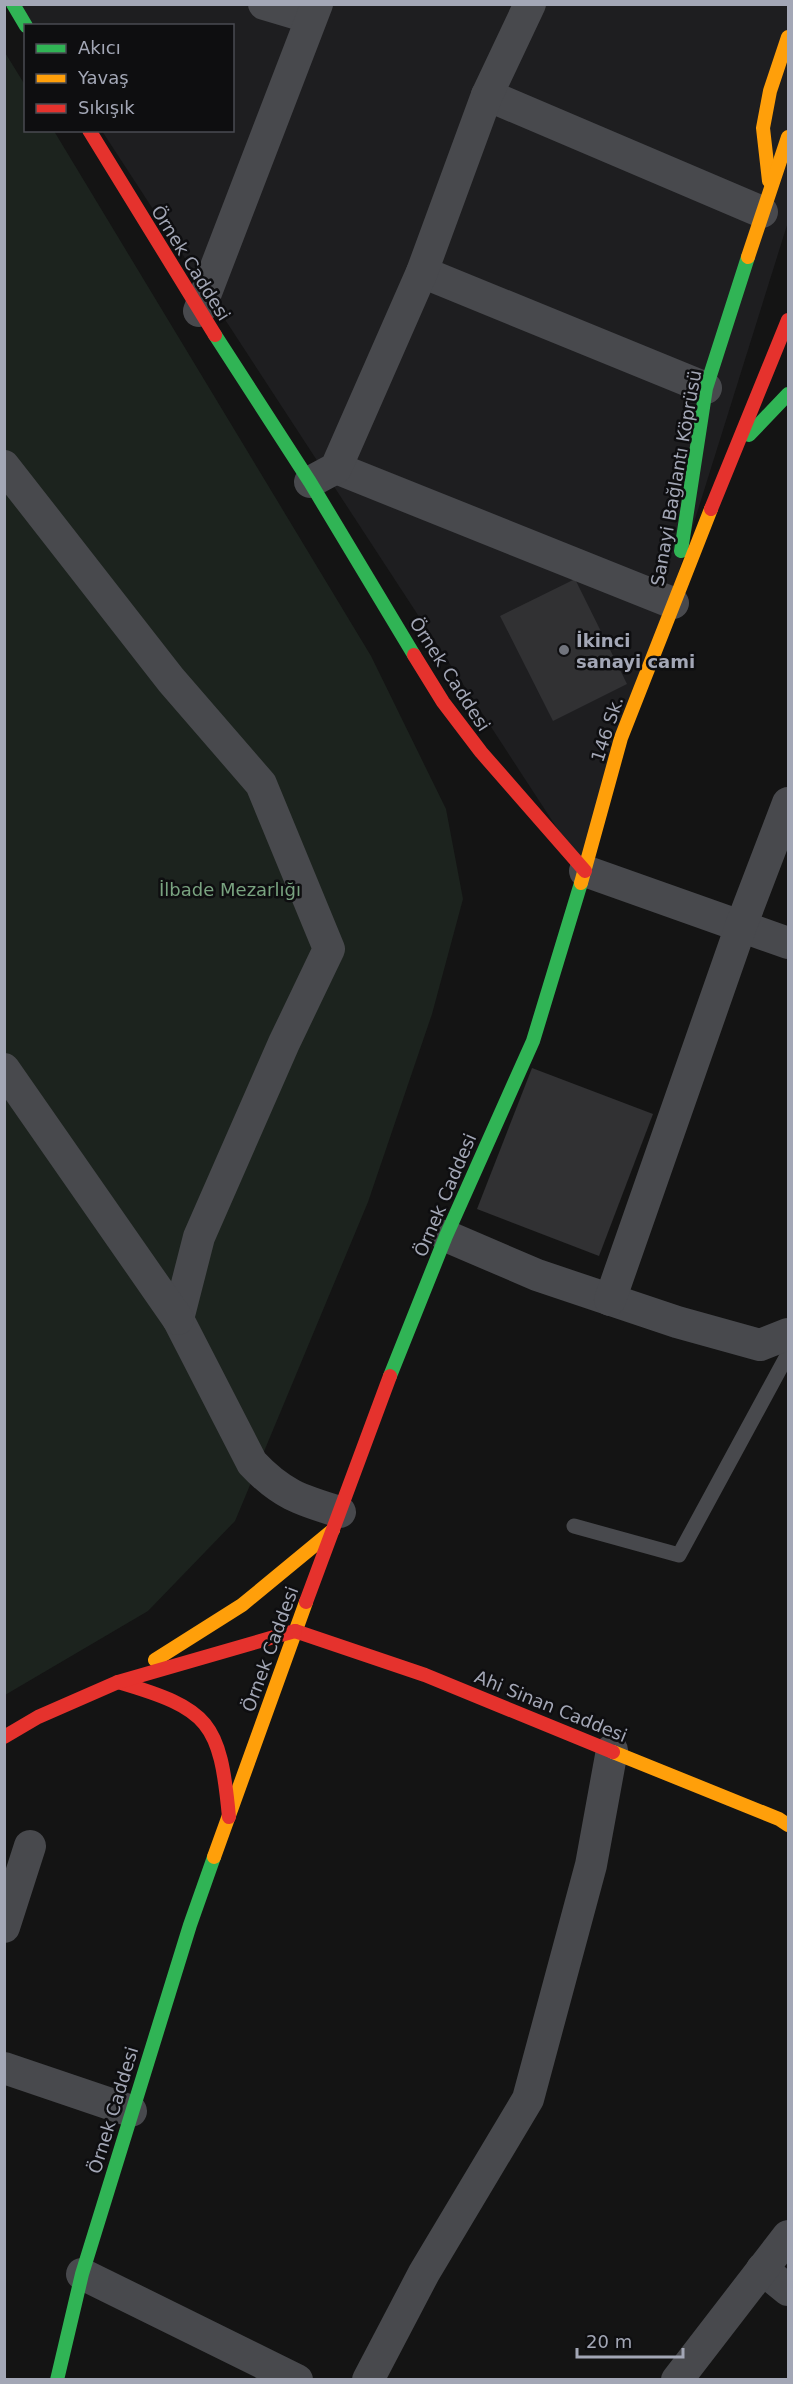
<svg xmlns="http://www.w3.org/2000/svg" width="793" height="2384" font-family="'DejaVu Sans',sans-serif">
<rect width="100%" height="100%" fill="#141414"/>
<!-- built -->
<polygon fill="#1e1e20" points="20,5 788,5 788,222 585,871 102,131 232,130 232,26 33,25"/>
<!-- green -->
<polygon fill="#1c231e" points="4,51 25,85 26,130 54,131 371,656 446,809 463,899 432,1014 368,1202 235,1521 148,1611 5,1695"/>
<!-- building -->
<g fill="#313133">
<polygon points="575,579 627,684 553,721 500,616"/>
<polygon points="532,1068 653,1114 599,1256 477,1209"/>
</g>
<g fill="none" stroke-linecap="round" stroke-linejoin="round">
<!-- lane -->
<polyline stroke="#48494d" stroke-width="15" points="574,1526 679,1555 788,1354"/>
<!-- street -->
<g stroke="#48494d" stroke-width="32">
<polyline points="264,4 311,18"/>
<polyline points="487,95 762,212"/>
<polyline points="422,272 706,388"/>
<polyline points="199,311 317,4"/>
<path d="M4,466L171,680L261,784L329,949L284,1043L199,1237L178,1319L252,1463C281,1494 300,1500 340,1512"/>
<polyline points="336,468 673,603"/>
<polyline points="310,482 336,468 422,272 487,95 530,4"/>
<polyline points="585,871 788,943"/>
<polyline points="4,1069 178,1319"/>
<polyline points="446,1236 537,1275 677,1322 760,1345 788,1334"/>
<polyline points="610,1300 741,926 788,803"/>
<polyline points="4,1927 30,1846"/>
<polyline points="4,2068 131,2111"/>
<polyline points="762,2269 788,2290"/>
<polyline points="82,2274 297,2380"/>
<polyline points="368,2380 424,2273 528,2099 591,1865 612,1750"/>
<polyline points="677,2380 788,2236"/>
</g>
<!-- fast -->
<g stroke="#30b455" stroke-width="14">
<polyline points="13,4 26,26"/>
<polyline points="215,335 310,482 414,655"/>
<polyline points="749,435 788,394"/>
<polyline points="681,551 706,388 748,257"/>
<polyline points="390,1376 446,1236 533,1041 581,883"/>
<polyline points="57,2380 82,2274 190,1925 214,1857"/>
</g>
<!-- slow -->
<g stroke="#ff9f0a" stroke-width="14">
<polyline points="769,181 763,128 770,91 788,37"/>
<polyline points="748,257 788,137"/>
<polyline points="581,883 621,738 711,509"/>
<polyline points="155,1660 242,1605 333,1530"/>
<polyline points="613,1752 779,1819 788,1825"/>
<polyline points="214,1857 306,1602"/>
</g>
<!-- jam -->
<g stroke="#e5322d" stroke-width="14">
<polyline points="89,130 215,335"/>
<polyline points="711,509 788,320"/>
<polyline points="414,655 443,702 481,752 585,871"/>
<polyline points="306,1602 390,1376"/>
<polyline points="295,1631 425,1675 613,1752"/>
<path d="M118,1682C210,1709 220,1722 229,1817"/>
<polyline points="4,1737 38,1717 118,1682 295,1631"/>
</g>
</g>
<!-- markers -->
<circle fill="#71747d" stroke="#0e0e10" stroke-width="2" cx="564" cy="650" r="6"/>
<g text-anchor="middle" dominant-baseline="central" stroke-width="5" stroke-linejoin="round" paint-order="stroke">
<!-- street labels -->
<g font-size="18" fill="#a3a7b6" stroke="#0e0e10">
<text transform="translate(191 263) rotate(58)">Örnek Caddesi</text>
<text transform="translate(676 478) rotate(-80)">Sanayi Bağlantı Köprüsü</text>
<text transform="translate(450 674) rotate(57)">Örnek Caddesi</text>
<text transform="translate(607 729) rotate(-72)">146 Sk.</text>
<text transform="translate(445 1195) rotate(-67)">Örnek Caddesi</text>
<text transform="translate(270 1649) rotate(-70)">Örnek Caddesi</text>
<text transform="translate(551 1706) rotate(22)">Ahi Sinan Caddesi</text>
<text transform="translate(113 2110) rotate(-73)">Örnek Caddesi</text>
</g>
<!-- poi labels -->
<g font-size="18" font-weight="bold" fill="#a3a7b6" stroke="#0e0e10" text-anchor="start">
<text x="576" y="640">İkinci<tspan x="576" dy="21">sanayi cami</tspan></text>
</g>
<!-- park labels -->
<g font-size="18" fill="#79a380" stroke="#0e0e10">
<text x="230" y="889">İlbade Mezarlığı</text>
</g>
</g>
<!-- border -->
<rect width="793" height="2384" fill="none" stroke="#a3a7b6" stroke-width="12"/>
<!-- legend -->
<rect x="24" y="24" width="210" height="108" fill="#0e0e10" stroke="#4a4b52" stroke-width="1.5"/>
<rect x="36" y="44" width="30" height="9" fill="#30b455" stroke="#4a4b52" stroke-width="1.5"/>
<text x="78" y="54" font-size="18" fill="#a3a7b6">Akıcı</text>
<rect x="36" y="74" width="30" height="9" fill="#ff9f0a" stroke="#4a4b52" stroke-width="1.5"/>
<text x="78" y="84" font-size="18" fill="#a3a7b6">Yavaş</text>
<rect x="36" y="104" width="30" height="9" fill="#e5322d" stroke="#4a4b52" stroke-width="1.5"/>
<text x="78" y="114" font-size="18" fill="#a3a7b6">Sıkışık</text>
<!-- scale -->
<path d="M577 2348v9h106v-9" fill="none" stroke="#a3a7b6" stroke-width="3"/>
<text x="586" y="2348" font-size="18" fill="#a3a7b6" stroke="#0e0e10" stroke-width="4.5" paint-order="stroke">20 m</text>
</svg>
